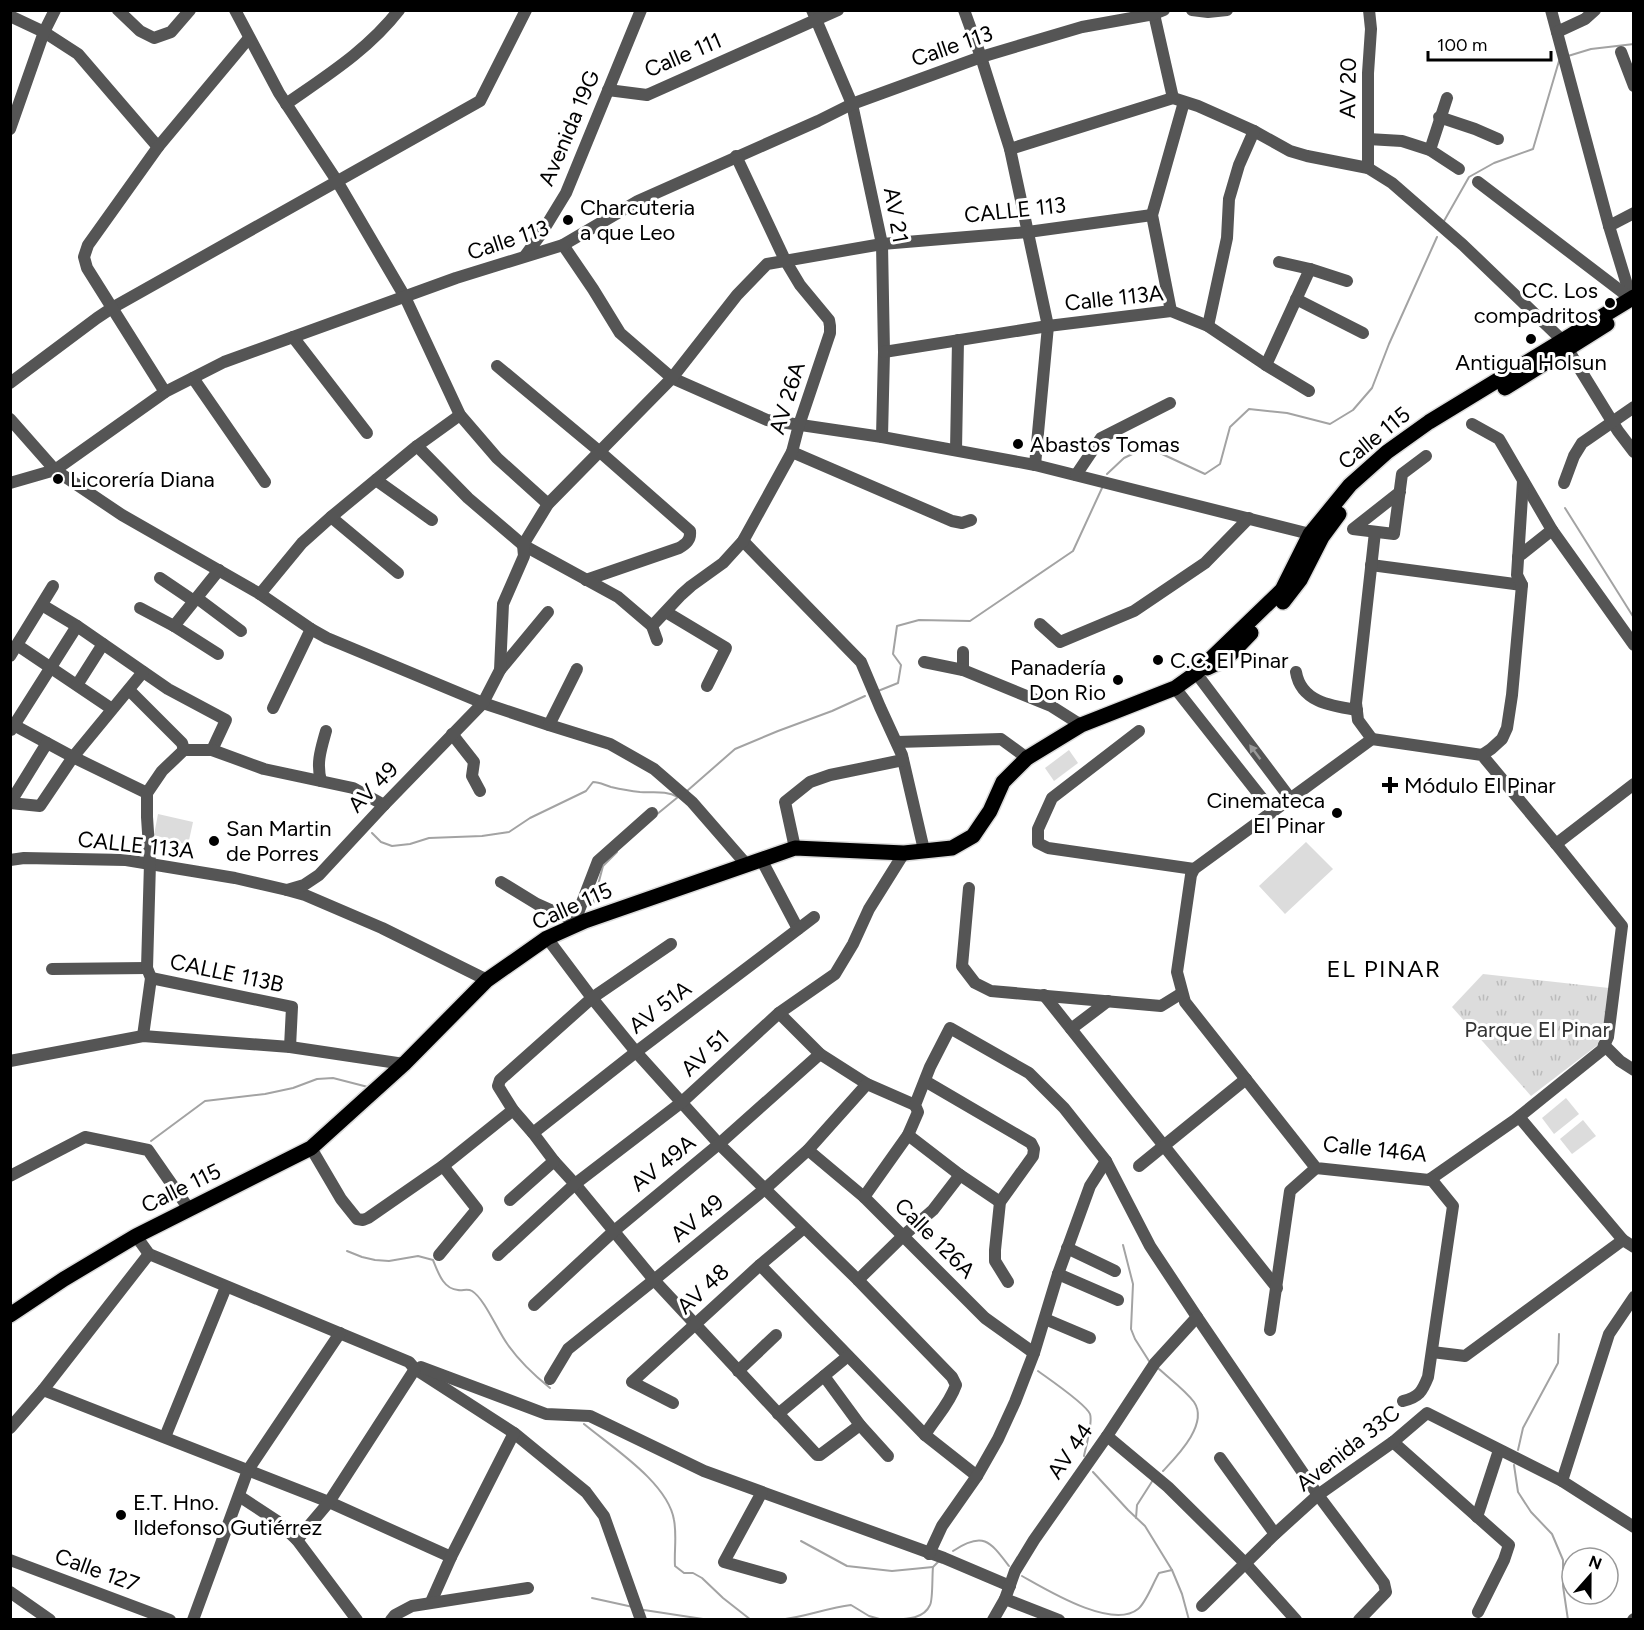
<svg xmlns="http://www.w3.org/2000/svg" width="1644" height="1630" font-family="Figtree,sans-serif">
<defs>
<pattern id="grass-tufts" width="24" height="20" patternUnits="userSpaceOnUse" patternTransform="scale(1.5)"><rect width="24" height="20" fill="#dcdcdc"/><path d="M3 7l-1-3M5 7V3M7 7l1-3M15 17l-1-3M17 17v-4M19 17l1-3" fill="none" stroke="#bbb"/></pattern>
</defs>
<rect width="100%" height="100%" fill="#fff"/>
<!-- grass -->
<polygon fill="url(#grass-tufts)" points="1483,974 1609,988 1603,1035 1599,1044 1531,1096 1452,1007"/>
<!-- garden -->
<g fill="#dcdcdc">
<polygon points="1069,750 1078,763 1054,781 1045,768"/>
<polygon points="158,814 193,822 188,845 154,835"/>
<polygon points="1306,842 1333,869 1285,914 1259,886"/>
<polygon points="1566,1098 1579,1114 1554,1134 1542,1118"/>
<polygon points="1583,1120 1596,1136 1572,1154 1560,1139"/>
</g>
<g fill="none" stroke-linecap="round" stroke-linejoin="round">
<!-- stream -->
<g stroke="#a3a3a3" stroke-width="2">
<polyline points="1568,56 1591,49 1634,44"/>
<polyline points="1444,221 1469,177 1494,163 1533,149 1559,61"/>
<polyline points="1107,474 1124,458 1147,447 1205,474 1220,464 1230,427 1249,409 1287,413 1330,424 1353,410 1372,388 1389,344 1437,237"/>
<polyline points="1565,508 1634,618"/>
<polyline points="878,691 898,683 901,665 893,654 897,626 919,620 970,621 1073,551 1102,488"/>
<polyline points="687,791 735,749 778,731 832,711 865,696"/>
<path d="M372,833L381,842L392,846L410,844L429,838L482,836L509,832L530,818L586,791L593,782C600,782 604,785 611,787C620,789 631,791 640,792C654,793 665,790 678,797L656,815"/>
<polyline points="593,904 603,866 617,852"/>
<polyline points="151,1141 205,1101 265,1094 293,1088 317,1079 333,1078 368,1087"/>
<polyline points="1123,1245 1133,1284 1131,1329 1135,1339 1149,1361"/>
<path d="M347,1251L362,1257L375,1260L389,1261L418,1256L433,1260C438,1272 443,1289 458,1290C463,1291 467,1288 472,1291C485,1299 498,1332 508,1345C520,1362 534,1375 550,1388"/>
<path d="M1159,1369C1170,1379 1185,1390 1194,1402C1209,1424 1177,1456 1163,1471"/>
<path d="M1038,1371C1049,1379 1086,1404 1090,1414C1093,1423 1086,1446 1084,1456"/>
<path d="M584,1424C613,1448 668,1483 674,1520C677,1536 674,1551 675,1566L684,1573H693L702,1578L723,1598L751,1620"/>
<polyline points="1518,1450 1523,1428 1558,1363 1559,1334"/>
<polyline points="1514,1465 1518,1492 1531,1512 1552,1534 1563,1560 1563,1586 1568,1620"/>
<polyline points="1093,1472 1128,1510 1145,1526 1172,1570 1182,1594 1189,1620"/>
<polyline points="1136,1518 1137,1505 1153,1480"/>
<polyline points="801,1541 847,1566 892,1571 933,1567"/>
<path d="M953,1551C983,1531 990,1541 1009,1566"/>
<path d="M1022,1576C1047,1590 1112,1630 1138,1609C1146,1603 1153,1583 1159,1573L1172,1570"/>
<polyline points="592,1598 633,1607"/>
<polyline points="644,1610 703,1619 715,1620"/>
<path d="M778,1620C803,1618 826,1608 851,1605L869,1616L883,1620"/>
<path d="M887,1620C901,1619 923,1621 930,1605C933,1600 932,1576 933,1567L939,1561"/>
</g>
<defs>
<g id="major">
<polyline points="1505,388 1607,324"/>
<polyline points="1283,602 1300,580 1322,537 1339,514"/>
<polyline points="1207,668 1226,659 1251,633"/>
<polyline points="10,1315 64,1279 136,1236 311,1148 404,1064 487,980 547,938 585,921 795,848 904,853 952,848 973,836 990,811 1003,782 1027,758 1081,725 1175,688 1196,673 1282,590 1310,534 1350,485 1387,452 1429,422 1634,297"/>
</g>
</defs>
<!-- major casing -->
<use href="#major" stroke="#dbdbdb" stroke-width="18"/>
<!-- minor -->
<g stroke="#555" stroke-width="12">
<polyline points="118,10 140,31 154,38 171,32 190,10"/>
<polyline points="235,10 279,93 337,181 405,297 460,415 497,458 548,504"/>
<polyline points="812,10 852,104 882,244 884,352 882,437"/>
<polyline points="964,10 981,57 1010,149 1048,326 1035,465"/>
<polyline points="1192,10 1208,12 1227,10"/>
<polyline points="1551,10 1609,226 1631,298"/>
<polyline points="1154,14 1173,98"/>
<polyline points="10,16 44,32 78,54 158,147"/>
<polyline points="1557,32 1585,19 1595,10"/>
<polyline points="1621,52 1634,86"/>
<polyline points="608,90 647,95 838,10"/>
<path d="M286,104C326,76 368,50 399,10"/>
<polyline points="1439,117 1475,129 1498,139"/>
<polyline points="10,129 44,32 55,10"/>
<polyline points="1368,139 1402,141 1430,150 1459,169"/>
<polyline points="1010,149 1173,98 1198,106 1225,118 1254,131 1290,151 1307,156 1368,168 1392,183 1463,245 1562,340 1618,431 1634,452"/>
<polyline points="1430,150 1447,98"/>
<polyline points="1368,168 1368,73 1371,29 1369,10"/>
<polyline points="1478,182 1630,298"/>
<polyline points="1609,226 1634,213"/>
<polyline points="563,245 593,289 620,333 672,378 767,420 882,437 1035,465 1318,536"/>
<polyline points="525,256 541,234 566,193 641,10"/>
<polyline points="1279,262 1310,269 1347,281"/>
<polyline points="1296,299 1363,333"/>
<polyline points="1171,311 1152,215 1184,102"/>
<polyline points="1208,326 1227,238 1229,199 1239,165 1254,131"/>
<polyline points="293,337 367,433"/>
<polyline points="884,352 1048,326 1171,311 1208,326 1266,365 1310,269"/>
<polyline points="1266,365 1309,391"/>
<path d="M497,366L599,451L690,531C691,540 686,544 679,548L586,580"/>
<polyline points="193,378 265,482"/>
<polyline points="10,383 97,318 112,308 480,101 526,10"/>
<polyline points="165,392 87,268 84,257 88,245 158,147 249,38"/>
<polyline points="10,419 55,470 122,515 260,594 311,629 327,638 483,703 549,725 610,744 654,769 692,802 746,864"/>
<polyline points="1472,424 1499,439 1552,530 1634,645"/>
<polyline points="417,446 468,498 523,545 618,597 652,626 657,640"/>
<polyline points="956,450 958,340"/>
<polyline points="792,452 952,521 962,523 971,520"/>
<polyline points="1076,475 1101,438 1170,403"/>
<polyline points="376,480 432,520"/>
<polyline points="10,483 55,470 165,392 224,362 456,278 563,245 638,201 818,121 852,104 981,57 1082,27 1154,14 1164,10"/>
<polyline points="1564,483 1574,456 1582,443 1634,407"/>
<polyline points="1400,492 1353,529 1394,534 1402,474 1426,456"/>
<polyline points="331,517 398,573"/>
<polyline points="743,541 861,662 880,707 902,755 924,850"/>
<polyline points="1518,557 1552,530"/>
<polyline points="1371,565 1522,585"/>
<polyline points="160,578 194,601"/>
<polyline points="260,594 302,543 331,517 417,446 460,415"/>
<polyline points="197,598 241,631"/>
<polyline points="42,605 77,626 168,689 226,720 212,750"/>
<polyline points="140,608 174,626 218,654"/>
<polyline points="666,612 726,648 707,686"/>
<polyline points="1040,624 1060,642 1134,611 1205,563 1249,518"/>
<polyline points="174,626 219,570"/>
<polyline points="652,626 681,595 691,586 723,563 743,541 792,452 799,425 830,333 830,326 829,320 800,285 785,260 736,156"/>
<polyline points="17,645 112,709"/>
<polyline points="963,652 963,670"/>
<polyline points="10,656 53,586"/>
<polyline points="924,662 963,670 1051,706 1081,725"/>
<polyline points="500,670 548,612"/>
<path d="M1296,672C1301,702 1331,706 1357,710"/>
<polyline points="1196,673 1290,798"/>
<polyline points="77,685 103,644"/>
<polyline points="1175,688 1272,811"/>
<polyline points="129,690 182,743 184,750"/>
<polyline points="273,708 311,629"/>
<polyline points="10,723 73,757 147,793"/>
<polyline points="549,725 577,669"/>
<polyline points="11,730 77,626"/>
<polyline points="1139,731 1052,798 1038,829 1038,843 1048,848 1194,869"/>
<polyline points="452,734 474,762 472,776 480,791"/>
<polygon points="1372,739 1482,755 1556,844 1622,926 1608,1037 1602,1050 1515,1120 1429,1180 1316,1168 1185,1002 1177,972 1191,875 1194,869"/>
<polyline points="1372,739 1358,720 1356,703 1375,532"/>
<polyline points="897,742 1001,739 1027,758"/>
<polyline points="1482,755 1491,749 1502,739 1507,728 1512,695 1522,585 1517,575 1523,481"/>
<path d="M321,781C316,763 321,749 326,731"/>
<polyline points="10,803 40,806 73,757 143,672"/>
<polyline points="10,803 47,743"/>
<polyline points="1556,844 1634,784"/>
<polyline points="795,848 785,802 810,782 830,775 903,760"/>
<polyline points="761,859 798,929"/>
<polyline points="10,860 24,858 126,860 235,878 287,890 305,895 382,928 487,980"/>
<polyline points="501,882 537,904 575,921"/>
<polyline points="969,888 962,966 975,983 991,991 1161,1006 1182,993"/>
<polyline points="287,890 304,885 319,875 384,805 483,703 500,670 503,604 524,556 523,545 548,504 672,378 737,295 767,264 882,244 1028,232 1152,215"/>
<polyline points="573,926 598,861 652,813"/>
<path d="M547,938L592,998L636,1052L719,1144L858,1280L952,1377L956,1385C949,1405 935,1418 925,1435"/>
<polyline points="671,944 592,998 500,1080 498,1086 513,1110 533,1133 554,1161 575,1184 654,1280 817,1455 820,1455 860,1425"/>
<polyline points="52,969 147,968"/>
<polyline points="151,978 292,1007 290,1047"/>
<polyline points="1044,995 1277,1288"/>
<polyline points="779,1013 820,1054 867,1084 915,1105"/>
<polyline points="1071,1029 1108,1001"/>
<polyline points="143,1036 151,978 147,968 150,863 147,817 147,793 162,771 184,750 212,750 264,769 353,788 384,805"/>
<polyline points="1604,1045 1620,1061 1634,1070"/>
<polyline points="10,1061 143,1036 290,1047 404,1064"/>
<polyline points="925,1081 1031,1143 1034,1149 1033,1156 1000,1202 995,1250 995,1261 1008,1282"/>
<polyline points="1519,1117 1623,1240 1634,1247"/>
<polyline points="533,1133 636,1052 814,917"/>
<polyline points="908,1135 960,1175 1000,1202"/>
<polyline points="311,1148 341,1199 357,1219 363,1220 368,1218 443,1166 513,1110"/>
<polyline points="808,1150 864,1197 985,1318 1034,1353"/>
<polyline points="1139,1166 1246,1079"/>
<polyline points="10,1176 85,1137 148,1150 189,1209"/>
<polyline points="864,1197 908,1135 918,1112 915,1105 930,1067 950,1028 1029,1073 1064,1108 1106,1161 1150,1246 1197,1317 1318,1495 1384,1583 1386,1592 1359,1620"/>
<polyline points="510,1200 554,1161"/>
<polyline points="136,1236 149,1254 409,1362 415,1369 514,1433 586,1492 604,1516 641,1620"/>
<polyline points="1067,1248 1115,1271"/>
<polyline points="439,1255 477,1209 443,1166"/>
<polyline points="498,1255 575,1184 682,1102 779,1013 835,974 853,944 869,909 904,853"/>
<polyline points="760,1265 925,1435 977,1476"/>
<polyline points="1058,1274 1118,1300"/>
<polyline points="858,1280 903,1236 933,1210 960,1175"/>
<polyline points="534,1305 614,1231 719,1144 820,1054"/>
<polyline points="1045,1319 1090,1338"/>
<polyline points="1270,1330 1290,1191 1316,1168"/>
<polyline points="1432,1352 1465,1356 1623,1240"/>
<polyline points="421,1367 546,1414 590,1416 704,1471 944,1558 1010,1586"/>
<polyline points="738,1371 776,1335"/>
<polyline points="824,1376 860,1425 888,1456"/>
<polyline points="550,1379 568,1349 654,1280 766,1188 808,1150 867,1084"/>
<polyline points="43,1390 329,1502 451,1557"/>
<path d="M1403,1401C1419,1397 1422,1392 1428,1377L1453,1206L1431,1179"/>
<polyline points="673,1403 632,1382 760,1265 804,1228"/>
<polyline points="778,1414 848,1356"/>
<polyline points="10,1428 43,1390 149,1254"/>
<polyline points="1107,1436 1168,1487 1245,1563 1296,1620"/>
<polyline points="165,1437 226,1287"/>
<polyline points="1393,1442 1509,1545 1504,1560 1478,1612"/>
<polyline points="1220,1458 1275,1534"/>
<polyline points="1562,1481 1609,1334 1634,1297"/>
<polyline points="762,1492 724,1562 781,1578"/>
<polyline points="239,1496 277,1521 297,1540 357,1620"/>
<polyline points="1477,1517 1499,1450"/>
<polyline points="297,1540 329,1502 415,1369"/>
<polyline points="929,1554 942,1526 977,1476 998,1439 1015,1402 1034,1353 1058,1274 1090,1186 1106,1161"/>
<polyline points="10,1560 170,1620"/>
<polyline points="10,1592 50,1620"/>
<polyline points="1005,1599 1059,1620"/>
<polyline points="431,1602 451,1557 514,1433"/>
<polyline points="1202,1606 1275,1534 1318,1495 1393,1442 1427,1413 1562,1481 1634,1527"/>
<polyline points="193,1620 248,1470 340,1333"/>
<polyline points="391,1620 395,1615 412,1606 528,1588"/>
<polyline points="993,1620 1005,1599 1015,1571 1034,1540 1107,1436 1155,1363 1197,1317"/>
<polyline points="1633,1620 1634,1619"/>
</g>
<!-- major -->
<use href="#major" stroke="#000" stroke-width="15"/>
</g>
<!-- one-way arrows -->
<defs><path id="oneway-solid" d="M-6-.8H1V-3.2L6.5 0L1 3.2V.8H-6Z" transform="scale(1.5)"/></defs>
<use fill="#999" href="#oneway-solid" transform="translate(1255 752) rotate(-127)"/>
<!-- markers -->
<g fill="#000" stroke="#fff" stroke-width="2">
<circle cx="568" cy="220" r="6"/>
<circle cx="1610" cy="303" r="6"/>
<circle cx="1531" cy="339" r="6"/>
<circle cx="1018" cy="444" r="6"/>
<circle cx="58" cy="479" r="6"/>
<circle cx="1158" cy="660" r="6"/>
<circle cx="1118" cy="680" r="6"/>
<path d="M1387 776h6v6h6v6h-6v6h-6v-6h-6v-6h6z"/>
<circle cx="1337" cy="813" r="6"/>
<circle cx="214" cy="841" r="6"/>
<circle cx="121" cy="1515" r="6"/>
</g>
<g text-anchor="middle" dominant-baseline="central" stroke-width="6" stroke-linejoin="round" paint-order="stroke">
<!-- street labels -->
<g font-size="22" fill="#000" stroke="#fff">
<text transform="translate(952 46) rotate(-19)">Calle 113</text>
<text transform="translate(683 55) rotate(-23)">Calle 111</text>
<text transform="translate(1348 88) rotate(-89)">AV 20</text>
<text transform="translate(569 128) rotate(-67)">Avenida 19G</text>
<text transform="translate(1015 210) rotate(-6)">CALLE 113</text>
<text transform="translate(896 215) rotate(80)">AV 21</text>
<text transform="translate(508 240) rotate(-18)">Calle 113</text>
<text transform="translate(1114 298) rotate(-6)">Calle 113A</text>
<text transform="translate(787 398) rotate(-73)">AV 26A</text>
<text transform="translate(1374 438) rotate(-39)">Calle 115</text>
<text transform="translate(373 787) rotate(-46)">AV 49</text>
<text transform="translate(136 845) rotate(6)">CALLE 113A</text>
<text transform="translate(572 906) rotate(-24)">Calle 115</text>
<text transform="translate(227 973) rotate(12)">CALLE 113B</text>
<text transform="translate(660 1007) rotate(-37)">AV 51A</text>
<text transform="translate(705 1053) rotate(-43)">AV 51</text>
<text transform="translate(1375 1149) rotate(6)">Calle 146A</text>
<text transform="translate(663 1163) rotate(-39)">AV 49A</text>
<text transform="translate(181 1188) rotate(-26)">Calle 115</text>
<text transform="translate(697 1218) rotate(-40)">AV 49</text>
<text transform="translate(935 1238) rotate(45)">Calle 126A</text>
<text transform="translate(703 1289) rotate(-43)">AV 48</text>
<text transform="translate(1348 1448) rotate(-38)">Avenida 33C</text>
<text transform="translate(1070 1451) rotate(-55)">AV 44</text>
<text transform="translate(97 1570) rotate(20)">Calle 127</text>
</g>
<!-- poi labels -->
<g font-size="22" fill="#000" stroke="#fff" text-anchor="start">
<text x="580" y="207">Charcuteria<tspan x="580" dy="25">a que Leo</tspan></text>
<text x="1598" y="290" text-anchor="end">CC. Los<tspan x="1598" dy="25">compadritos</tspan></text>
<text x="1531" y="362" text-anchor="middle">Antigua Holsun</text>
<text x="1030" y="444">Abastos Tomas</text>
<text x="70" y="479">Licorería Diana</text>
<text x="1170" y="660">C.C. El Pinar</text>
<text x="1106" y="667" text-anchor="end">Panadería<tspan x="1106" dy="25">Don Rio</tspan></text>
<text x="1404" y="785">Módulo El Pinar</text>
<text x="1325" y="800" text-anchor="end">Cinemateca<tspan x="1325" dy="25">El Pinar</tspan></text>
<text x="226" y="828">San Martin<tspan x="226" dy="25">de Porres</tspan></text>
<text x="133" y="1502">E.T. Hno.<tspan x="133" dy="25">Ildefonso Gutiérrez</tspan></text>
</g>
<!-- park labels -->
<g font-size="22" fill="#333" stroke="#fff">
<text x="1537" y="1029">Parque El Pinar</text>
</g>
<!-- neighbourhood labels -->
<g font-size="24" letter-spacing="1.5" fill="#000" stroke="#fff">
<text x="1384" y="968">EL PINAR</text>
</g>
</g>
<!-- border -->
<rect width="1644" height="1630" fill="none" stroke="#000000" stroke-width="24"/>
<!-- north arrow -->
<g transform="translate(1590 1576) rotate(21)"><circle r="28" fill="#ffffff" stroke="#999999" stroke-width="1.5"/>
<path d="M0-4.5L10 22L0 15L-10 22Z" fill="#000000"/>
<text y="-9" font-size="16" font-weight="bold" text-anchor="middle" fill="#000000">N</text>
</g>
<!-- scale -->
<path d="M1428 51v9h123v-9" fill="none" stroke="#000000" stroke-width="3"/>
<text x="1437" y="51" font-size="18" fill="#000000" stroke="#ffffff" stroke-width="4.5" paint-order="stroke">100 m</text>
</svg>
